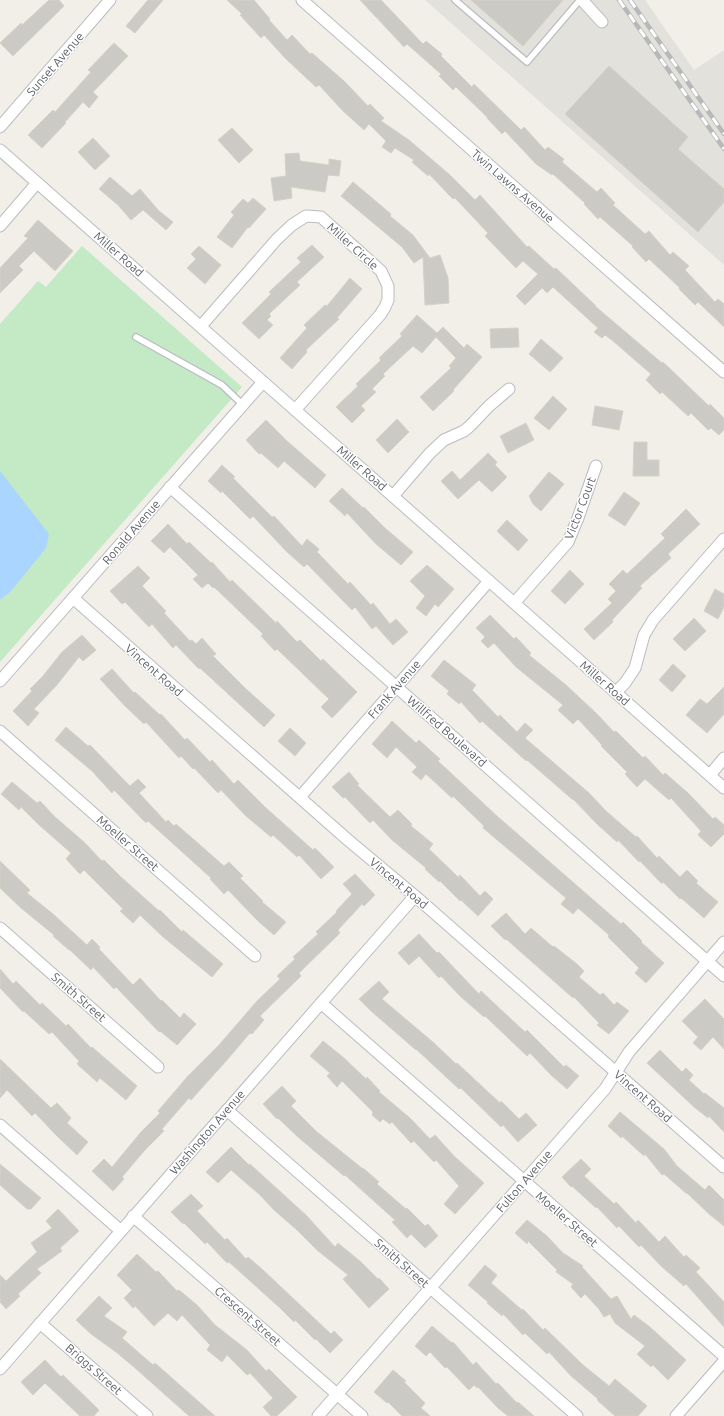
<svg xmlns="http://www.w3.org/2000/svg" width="724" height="1416" font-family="Ubuntu,sans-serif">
<rect width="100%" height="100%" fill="#f1efe7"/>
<!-- industrial -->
<polygon fill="#e2e1db" points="425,0 645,0 694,70 724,50 724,265"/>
<!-- green -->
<polygon fill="#c3e9c5" points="82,246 242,387 0,662 0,324 38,281 46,287"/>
<!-- water -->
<polygon fill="#a9d5ff" points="0,471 49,534 46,548 11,591 0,600"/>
<!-- building -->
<g fill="#cccac4" stroke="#d6d1c5">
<polygon points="49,0 59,0 64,6 13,56 0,43 21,23 22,25"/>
<polygon points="148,0 163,0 135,33 126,26"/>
<polygon points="227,0 254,0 270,19 269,20 287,40 292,35 310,54 312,53 344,81 368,106 370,104 384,118 381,121 409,140 450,175 475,200 480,195 527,247 529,246 554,269 556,268 596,306 595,306 662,363 663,362 709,406 710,404 724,418 724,430 719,435 711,428 708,430 691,413 688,416 662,392 660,394 646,380 651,374 613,341 605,335 602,338 594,332 598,328 553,287 547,293 542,288 525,305 516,296 538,274 523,261 516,268 485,236 488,233 455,198 453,199 429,174 428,176 412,162 414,160 395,148 391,153 382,147 386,141 369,124 364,130 343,111 319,85 316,87 286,59 264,35 261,38 240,15 242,14"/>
<polygon points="360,0 381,0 423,44 426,41 442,54 441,56 472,87 474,84 521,130 524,127 545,150 548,147 564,159 562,162 597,192 601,188 615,203 613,205 645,234 649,231 670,255 673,252 689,266 685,270 715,302 718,299 724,304 724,327 698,302 695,305 679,289 680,288 649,259 646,262 632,247 633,246 600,217 598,219 584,204 585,203 553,174 552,175 536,164 505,131 502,134 487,118 487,117 456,87 453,90 439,76 441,74 407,44 404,47"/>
<polygon points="471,0 563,0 523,46"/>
<polygon points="114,43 128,56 93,92 98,97 89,108 83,102 65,122 66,123 42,148 28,135 53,110 55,112 91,72 88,70"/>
<polygon points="609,66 688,137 678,149 724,189 724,202 698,232 565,114"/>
<polygon points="232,128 253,150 239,163 218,140"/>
<polygon points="93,138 110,156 95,170 78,152"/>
<polygon points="299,153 300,161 329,165 329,159 341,161 339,176 328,175 325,192 291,187 292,198 274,201 271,178 286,176 285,154"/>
<polygon points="110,177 132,196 140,189 159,211 173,222 166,230 143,210 131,220 118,205 99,189"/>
<polygon points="353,182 391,214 390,216 413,235 430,258 440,255 448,278 449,303 425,305 423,257 414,263 402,247 341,196"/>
<polygon points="253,198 266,209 249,228 248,227 232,248 217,237 234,215 231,212 243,199 248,203"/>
<polygon points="38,220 73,251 55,271 34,251 19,266 23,270 0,293 0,268 28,238 24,236"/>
<polygon points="312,245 324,257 297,282 300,285 269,314 271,316 267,320 273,325 259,339 242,323 271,294 269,292 301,262 297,258"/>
<polygon points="199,246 221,265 205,284 187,268 196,259 191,254"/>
<polygon points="350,278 362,289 337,318 339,319 306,350 307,352 292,369 280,358 307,328 304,325 325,305 327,306"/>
<polygon points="417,315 437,333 443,327 464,348 467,344 482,357 453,390 454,391 433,411 420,397 451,368 449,366 456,358 436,337 422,353 413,346 383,374 385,376 372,389 376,392 361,406 365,410 352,423 336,407 358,386 356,384 381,360 379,358 402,336 400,334"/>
<polygon points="518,328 519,347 491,348 490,329"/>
<polygon points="541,339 563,358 550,372 529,354"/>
<polygon points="553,396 567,409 549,430 534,418"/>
<polygon points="595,406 623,411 619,430 592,425"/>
<polygon points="397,419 409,432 388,453 376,440"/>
<polygon points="266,420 287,441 326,475 315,488 284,461 278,468 261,453 259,454 246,440"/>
<polygon points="526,423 534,440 508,453 500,436"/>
<polygon points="634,442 647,442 647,460 659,460 659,476 633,476"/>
<polygon points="488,453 497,462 495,465 507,477 492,492 479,480 458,499 441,481 452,471 460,480"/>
<polygon points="222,465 235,477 233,478 272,517 274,516 302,546 307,539 319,549 317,552 348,584 350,582 371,605 373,603 390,624 396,619 408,632 393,645 376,626 372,629 355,607 352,610 307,564 304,567 286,551 253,516 250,519 222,491 221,493 208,481"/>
<polygon points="549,472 564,484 541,511 533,504 529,496"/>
<polygon points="342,488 363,508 364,507 385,528 413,552 401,565 376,544 347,513 345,516 329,501"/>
<polygon points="624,492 640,503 625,526 608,515"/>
<polygon points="686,509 700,524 668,554 671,558 640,586 642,588 612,620 613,622 594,640 584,629 612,603 608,599 616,591 609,584 623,570 627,574 665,538 661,534"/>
<polygon points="507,520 528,540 518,551 497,531"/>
<polygon points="168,524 187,544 189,542 211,563 212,562 230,582 232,580 276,623 277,621 297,642 300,640 321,661 323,659 357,692 332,718 321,707 329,699 277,649 275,651 261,636 263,634 214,587 213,588 208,583 202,588 193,579 198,575 170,547 164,553 151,541"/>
<polygon points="427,565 454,589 438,607 435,604 426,616 416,608 425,596 410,581"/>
<polygon points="138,566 150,578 142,586 166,611 164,613 190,641 192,640 196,644 202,638 216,654 213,656 245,688 275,715 264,727 200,668 199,669 176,645 173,648 152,624 149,627 125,602 122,604 110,591"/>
<polygon points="570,570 584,584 565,604 551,591"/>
<polygon points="715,589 724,594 724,607 718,619 704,611"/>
<polygon points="490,615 514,639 516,637 531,653 529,655 566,685 596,713 614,732 616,731 643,758 645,756 663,775 665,773 688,793 713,819 715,817 724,825 724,834 711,847 698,835 701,831 671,798 669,800 645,779 637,787 625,774 627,772 601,746 602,745 578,719 573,724 558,710 563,705 516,667 494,643 488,648 481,641 485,637 476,628"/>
<polygon points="694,618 706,631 685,651 673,639"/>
<polygon points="82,635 96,650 83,661 79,657 56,686 34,709 39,713 28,726 13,711 32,691 30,689 43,676 62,652"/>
<polygon points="444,660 476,685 472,690 498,717 500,715 517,732 525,723 533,730 525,738 589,793 606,811 636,837 637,836 657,858 659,856 680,877 687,870 698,881 696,883 718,902 704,918 681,898 680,899 663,882 662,884 640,861 639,862 618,840 617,842 598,825 573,799 573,800 527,760 526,761 482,721 480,723 461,702 459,704 447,694 449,691 431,676"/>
<polygon points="673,664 686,676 672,692 659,680"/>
<polygon points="112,669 134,693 135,692 160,715 161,714 185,740 187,738 210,762 212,760 234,784 238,780 265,807 313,850 315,848 334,867 321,879 299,855 297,857 273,835 271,837 246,816 221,790 218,793 194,768 193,769 181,756 179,758 146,722 144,724 125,706 100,679"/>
<polygon points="724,687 724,714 707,733 686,715 700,699 707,704"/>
<polygon points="392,721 416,743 419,740 440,759 438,761 497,816 621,924 623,922 642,941 641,942 664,963 646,983 635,973 639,968 608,937 609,935 578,908 573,914 561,904 566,898 483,828 484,826 453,796 452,798 426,774 421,780 412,772 417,767 396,747 387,758 372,744"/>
<polygon points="66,727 88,746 90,745 130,786 138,779 146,787 139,793 166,822 168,820 174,826 176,824 224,866 229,862 243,876 240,878 263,901 262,902 286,922 274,935 259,922 228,890 224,894 210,879 211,878 148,821 146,823 114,790 112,793 92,771 55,740"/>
<polygon points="290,728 306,743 295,756 278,741"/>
<polygon points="349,772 359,784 357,785 390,817 398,810 412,824 411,826 433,844 429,849 458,877 460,875 480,896 485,891 493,899 478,916 461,900 460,901 440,881 439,882 425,869 426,868 392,840 373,820 370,823 345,797 343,798 332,787"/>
<polygon points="12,782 37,803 40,801 55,817 84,842 102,861 104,860 121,877 159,911 160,910 182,932 183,930 223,964 212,977 162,936 140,915 133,923 120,911 123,909 84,870 80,874 66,859 71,853 38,824 21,807 19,810 1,794"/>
<polygon points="0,861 30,890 27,893 53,914 87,945 92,939 100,947 99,949 133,985 140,978 161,1001 162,1000 180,1018 184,1013 196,1024 177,1045 160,1031 159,1032 116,987 114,989 93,967 91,970 70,950 69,950 53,936 54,935 21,908 0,888"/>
<polygon points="355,874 375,895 364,906 362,904 338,930 340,933 299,973 301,976 260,1016 264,1020 252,1034 250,1033 227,1060 191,1100 189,1098 162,1129 164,1131 145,1150 122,1177 124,1179 113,1191 92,1171 104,1159 112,1167 141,1132 160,1113 158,1111 188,1076 219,1045 257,1001 280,979 277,976 295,959 293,957 318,934 316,932 337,912 336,911 352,894 343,884"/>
<polygon points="506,913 525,934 531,928 553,947 554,946 577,964 584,971 579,977 600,995 603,993 614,1005 617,1002 629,1011 609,1034 597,1025 599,1023 574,997 573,998 506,939 505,940 491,926"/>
<polygon points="419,934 437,953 439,952 479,994 481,991 525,1032 527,1030 564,1067 566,1065 579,1076 567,1089 551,1075 530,1053 527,1056 485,1016 484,1017 460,996 441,976 439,978 419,956 409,965 398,953"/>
<polygon points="0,969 13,984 16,981 40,1005 42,1003 66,1026 68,1024 91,1048 92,1047 137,1086 126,1100 100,1078 97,1082 77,1064 79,1061 52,1032 49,1034 24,1011 23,1012 0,988"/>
<polygon points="379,981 389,992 382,999 434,1043 456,1064 457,1063 500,1103 501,1101 519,1119 526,1113 537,1125 518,1142 503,1125 501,1127 461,1088 459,1089 416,1049 416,1050 371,1011 359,999"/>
<polygon points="705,999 724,1019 724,1049 713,1037 701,1050 693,1043 698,1037 682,1021"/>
<polygon points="323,1041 344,1058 366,1079 367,1077 380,1091 379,1092 410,1118 430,1139 435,1135 454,1156 484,1183 455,1214 444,1204 459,1186 436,1160 434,1162 414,1141 411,1143 392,1122 390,1124 383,1119 380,1122 372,1115 373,1112 342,1081 337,1087 327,1076 330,1073 310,1056"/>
<polygon points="660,1050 682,1072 686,1068 693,1075 689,1080 704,1094 705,1093 724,1108 724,1132 709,1116 708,1118 694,1107 647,1063"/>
<polygon points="0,1059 51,1108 57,1103 71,1118 67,1123 88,1142 77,1155 57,1136 35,1113 32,1116 7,1090 0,1098"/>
<polygon points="282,1086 296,1101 291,1106 317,1132 363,1169 363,1168 379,1182 377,1184 406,1209 407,1208 425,1226 428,1224 438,1236 425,1248 411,1234 407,1238 392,1222 395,1220 345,1175 344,1176 298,1137 278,1118 277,1119 263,1104"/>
<polygon points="620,1112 664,1149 677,1166 705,1190 709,1185 724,1200 724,1226 709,1214 687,1193 687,1194 664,1174 662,1175 645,1154 644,1156 622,1136 621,1138 608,1126"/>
<polygon points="231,1147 249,1165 250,1164 306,1215 335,1247 338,1243 361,1262 378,1279 379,1278 389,1289 369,1308 343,1279 348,1275 317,1250 297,1230 274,1210 260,1195 231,1170 218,1183 206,1172"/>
<polygon points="581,1159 591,1169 584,1176 614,1204 616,1202 636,1223 638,1220 659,1242 665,1236 684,1257 686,1255 700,1268 696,1272 724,1302 724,1327 686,1284 684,1286 661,1266 641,1245 639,1247 619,1226 617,1228 597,1207 596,1208 572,1186 571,1187 562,1177"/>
<polygon points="0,1164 41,1198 31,1209 27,1209 0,1185"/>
<polygon points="191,1194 203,1206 197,1211 225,1240 227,1238 246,1259 248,1257 262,1269 331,1334 334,1331 343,1340 330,1353 316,1339 315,1340 295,1320 294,1322 280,1308 229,1262 227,1263 207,1242 205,1244 184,1223 183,1224 171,1212"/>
<polygon points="58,1209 79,1231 60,1248 62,1251 37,1269 41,1273 18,1294 20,1296 6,1309 0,1302 0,1275 6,1281 37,1252 31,1243 52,1228 46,1221"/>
<polygon points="527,1220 547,1236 563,1253 583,1266 582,1267 611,1299 617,1296 631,1319 634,1315 650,1327 686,1360 668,1380 653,1365 651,1367 637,1354 645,1346 615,1323 610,1314 604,1317 599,1309 585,1294 581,1298 571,1287 573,1284 556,1272 557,1270 528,1241 527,1244 515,1233"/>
<polygon points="137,1254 156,1272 158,1271 177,1291 179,1290 197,1305 215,1325 247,1350 266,1371 269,1369 297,1397 277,1416 271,1416 263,1407 273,1398 250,1373 247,1375 227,1355 222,1362 207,1350 210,1345 182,1315 177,1321 168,1313 154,1326 135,1306 133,1308 124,1298 132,1290 117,1275"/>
<polygon points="485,1265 497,1275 491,1283 522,1310 523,1309 543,1330 545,1328 582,1364 609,1386 615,1379 647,1406 638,1416 615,1416 597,1400 598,1399 571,1376 549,1352 547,1354 525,1333 523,1335 503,1314 502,1316 487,1303 488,1302 468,1285"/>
<polygon points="99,1296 112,1308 104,1316 127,1332 122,1338 153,1365 155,1363 215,1416 189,1416 135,1368 116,1352 91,1334 76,1320"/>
<polygon points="432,1326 452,1343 453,1342 473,1365 476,1362 496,1384 498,1383 517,1403 518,1402 534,1416 508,1416 498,1408 478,1387 477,1388 474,1385 469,1390 447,1367 445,1368 430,1352 426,1356 415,1346"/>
<polygon points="45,1360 61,1377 63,1375 99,1410 94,1416 80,1416 45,1383 33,1395 21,1382"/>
<polygon points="393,1370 406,1381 404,1382 425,1403 421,1408 430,1416 402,1416 388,1402 387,1403 374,1392"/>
</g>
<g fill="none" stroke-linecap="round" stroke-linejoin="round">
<defs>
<g id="service">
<polyline points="455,0 527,62 580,0"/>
<polyline points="136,337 222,385 243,405"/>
</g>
<g id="minor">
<polyline points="302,0 724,372"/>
<polyline points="582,0 602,22"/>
<polyline points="0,127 110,0"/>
<polyline points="0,150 724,788"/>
<polyline points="0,226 37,183"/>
<polyline points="201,326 277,239 292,225 306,216 321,217 381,271 388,286 388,300 385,307 380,315 295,410"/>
<polyline points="170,487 724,976"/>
<polyline points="393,496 430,453 444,440 464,431 470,426 489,406 509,389"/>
<polyline points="73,598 348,840 415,896 724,1167"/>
<polyline points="515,602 568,542 578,518 596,466"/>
<polyline points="0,681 263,382"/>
<polyline points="616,692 625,683 635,668 644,635 653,620 724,539"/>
<polyline points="0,731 255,956"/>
<polyline points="710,775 724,758"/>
<polyline points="300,797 489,581"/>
<polyline points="0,928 158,1067"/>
<polyline points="321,1003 724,1356"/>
<polyline points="227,1110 577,1416"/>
<polyline points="0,1125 121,1231"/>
<polyline points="133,1216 362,1416"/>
<polyline points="40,1323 147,1416"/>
<polyline points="0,1369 415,896"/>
<polyline points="318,1416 605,1089 629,1052 724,942"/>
<polyline points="676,1416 724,1361"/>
</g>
</defs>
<!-- service casing -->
<use href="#service" stroke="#b9bcc1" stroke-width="8"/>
<!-- minor casing -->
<use href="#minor" stroke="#b9bcc1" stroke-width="13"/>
<!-- service -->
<use href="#service" stroke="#fff" stroke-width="5.5"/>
<!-- minor -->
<use href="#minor" stroke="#fff" stroke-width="11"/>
<defs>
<g id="rail">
<polyline points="619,0 724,149"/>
<polyline points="630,0 724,134"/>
</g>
</defs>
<!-- rail casing -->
<use href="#rail" stroke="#b7b8b9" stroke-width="4.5"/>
<!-- rail -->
<use href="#rail" stroke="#fff" stroke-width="3" stroke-dasharray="9" stroke-linecap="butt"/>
</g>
<g text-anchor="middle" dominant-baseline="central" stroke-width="3" stroke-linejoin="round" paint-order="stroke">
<!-- street labels -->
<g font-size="12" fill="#5e6268" stroke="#fff">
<text transform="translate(55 64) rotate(-49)">Sunset Avenue</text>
<text transform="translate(513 186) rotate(41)">Twin Lawns Avenue</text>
<text transform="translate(353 246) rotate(42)">Miller Circle</text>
<text transform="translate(119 254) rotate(41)">Miller Road</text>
<text transform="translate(362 468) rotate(41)">Miller Road</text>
<text transform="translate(580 508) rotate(-69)">Victor Court</text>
<text transform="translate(131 532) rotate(-49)">Ronald Avenue</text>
<text transform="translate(154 670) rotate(41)">Vincent Road</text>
<text transform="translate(605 683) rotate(41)">Miller Road</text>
<text transform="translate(394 689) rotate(-49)">Frank Avenue</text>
<text transform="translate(447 731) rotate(41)">Willfred Boulevard</text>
<text transform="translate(128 843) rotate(41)">Moeller Street</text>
<text transform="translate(399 883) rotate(40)">Vincent Road</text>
<text transform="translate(79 997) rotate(41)">Smith Street</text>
<text transform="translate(643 1096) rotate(41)">Vincent Road</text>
<text transform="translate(207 1132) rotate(-49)">Washington Avenue</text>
<text transform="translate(524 1181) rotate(-49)">Fulton Avenue</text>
<text transform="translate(567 1219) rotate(41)">Moeller Street</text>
<text transform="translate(402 1263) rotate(41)">Smith Street</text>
<text transform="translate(248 1316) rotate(41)">Crescent Street</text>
<text transform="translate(94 1369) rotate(41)">Briggs Street</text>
</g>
</g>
</svg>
